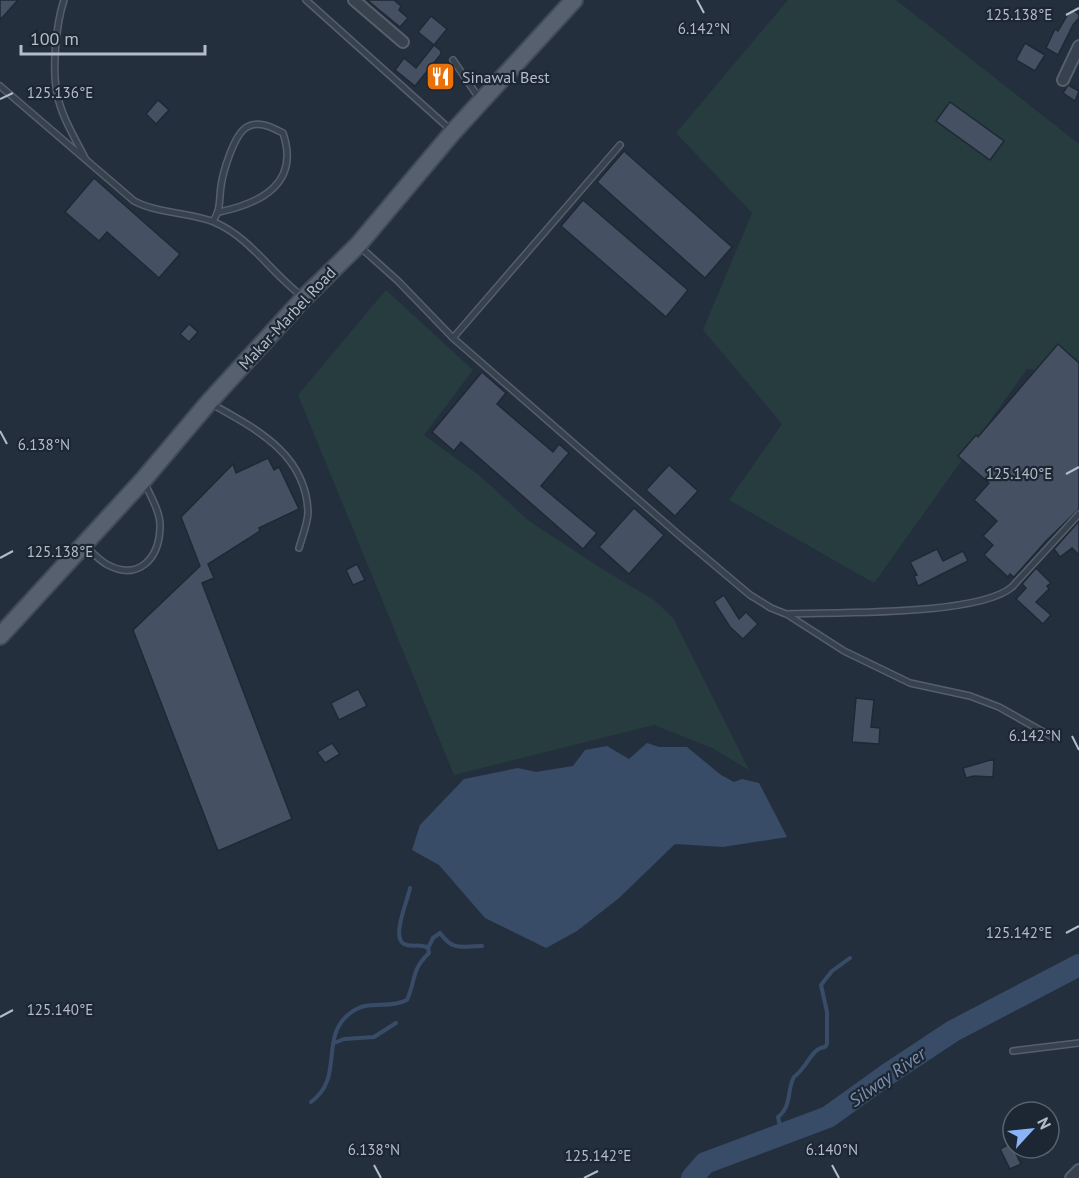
<svg xmlns="http://www.w3.org/2000/svg" width="1079" height="1178" font-family="'PT Sans',sans-serif">
<rect width="100%" height="100%" fill="#242f3e"/>
<!-- green -->
<g fill="#263c3f">
<polygon points="788,0 896,0 1079,144 1079,373 1027,369 874,583 729,500 782,424 703,330 752,213 676,133"/>
<polygon points="386,290 473,370 424,435 480,476 529,521 599,567 654,600 673,618 749,770 712,748 654,725 454,775 298,395"/>
</g>
<!-- water -->
<polygon fill="#394c67" points="647,743 659,747 687,747 721,775 734,782 742,779 759,783 787,837 723,847 675,844 619,898 577,931 546,948 485,918 439,865 412,850 420,825 464,779 518,768 536,772 573,766 585,750 607,746 629,759"/>
<g fill="none" stroke-linecap="round" stroke-linejoin="round">
<!-- stream -->
<g stroke="#394c67" stroke-width="4">
<path d="M428,948L433,938L440,933C454,952 461,946 482,946"/>
<polyline points="334,1043 344,1039 374,1037 396,1023"/>
<path d="M311,1102C345,1077 319,1038 349,1014C368,998 387,1010 407,1000C416,980 411,970 429,953L428,948C420,943 412,948 404,944C391,937 408,900 410,888"/>
<path d="M789,1140L780,1126L778,1117C792,1107 787,1088 794,1077C795,1076 801,1071 801,1070C809,1062 813,1048 825,1047L827,1044V1012L821,985L832,971L850,958"/>
</g>
<!-- river -->
<polyline stroke="#394c67" stroke-width="22" points="692,1178 705,1163 828,1117 888,1074 953,1031 1079,965"/>
</g>
<!-- building -->
<g fill="#455162" stroke="#1f2835" stroke-width="1.5">
<polygon points="0,0 18,0 0,20"/>
<polygon points="367,0 394,0 401,6 399,10 408,18 400,27"/>
<polygon points="1071,9 1079,14 1079,18 1073,25 1058,55 1046,48 1055,29 1058,31"/>
<polygon points="431,16 447,29 434,45 418,32"/>
<polygon points="1025,43 1045,55 1035,71 1016,60"/>
<polygon points="434,45 441,51 441,54 415,86 395,70 404,58 416,68"/>
<polygon points="1068,85 1079,91 1075,101 1063,93"/>
<polygon points="158,100 169,110 156,124 146,114"/>
<polygon points="950,102 1004,141 990,160 936,121"/>
<polygon points="624,151 732,247 705,278 597,182"/>
<polygon points="94,178 180,254 159,278 107,232 99,241 65,212"/>
<polygon points="583,200 688,290 666,317 561,226"/>
<polygon points="189,324 198,332 189,342 180,334"/>
<polygon points="1058,344 1079,363 1079,509 1047,540 1014,577 1010,574 1008,577 984,555 993,545 983,536 997,521 974,500 989,483 958,456 976,435 978,437"/>
<polygon points="482,372 506,393 497,404 553,452 559,444 569,453 541,486 597,533 583,549 461,442 454,451 432,432"/>
<polygon points="268,458 274,470 279,467 299,509 259,528 260,531 208,564 214,578 202,583 292,819 218,851 133,630 200,566 181,517 233,464 236,473"/>
<polygon points="669,465 698,491 675,516 646,490"/>
<polygon points="634,508 664,535 629,574 599,547"/>
<polygon points="1079,521 1079,555 1072,548 1060,557 1054,549"/>
<polygon points="937,549 943,561 963,551 968,561 918,586 914,576 917,575 910,562"/>
<polygon points="357,564 365,580 353,585 346,570"/>
<polygon points="1036,568 1051,583 1047,586 1049,589 1036,602 1051,615 1043,624 1016,599 1026,588 1022,584"/>
<polygon points="724,595 739,619 746,612 758,624 743,639 730,627 714,602"/>
<polygon points="358,689 367,706 339,720 331,703"/>
<polygon points="856,698 874,700 871,727 880,728 879,744 852,742"/>
<polygon points="332,743 340,754 325,763 317,752"/>
<polygon points="994,759 993,777 974,776 966,778 963,768"/>
<polygon points="1011,1143 1021,1164 1010,1169 1000,1149"/>
</g>
<g fill="none" stroke-linecap="round" stroke-linejoin="round">
<defs>
<g id="service">
<path d="M64,0C56,24 52,69 57,93C61,116 75,138 85,158"/>
<polyline points="306,0 452,131"/>
<polyline points="453,60 479,98"/>
<path d="M0,86L134,201C159,214 189,212 214,222C250,237 272,274 302,296"/>
<path d="M213,221C221,210 219,200 221,186C223,172 234,134 247,127C259,120 273,128 283,133C300,183 262,203 219,212"/>
<path d="M359,246L398,281L453,338L680,536L750,595L771,608L786,614C835,612 978,616 1012,587L1079,514"/>
<polyline points="453,338 620,145"/>
<path d="M210,403C254,428 306,453 308,512C308,523 302,537 299,548"/>
<path d="M86,547C93,553 100,561 108,565C139,581 159,558 160,528C161,513 151,497 145,484"/>
<polyline points="788,615 844,651 910,683 970,696 999,707 1054,738"/>
<polyline points="1013,1051 1079,1043"/>
</g>
<g id="minor">
<polyline points="354,0 403,42"/>
<polyline points="1063,80 1079,46"/>
<polyline points="1071,1178 1079,1170"/>
</g>
<polyline id="primary" points="0,636 144,479 209,402 304,298 358,245 453,132 574,0"/>
</defs>
<!-- service casing -->
<use href="#service" stroke="#565f6c" stroke-width="8"/>
<!-- minor casing -->
<use href="#minor" stroke="#565f6c" stroke-width="14"/>
<!-- primary casing -->
<use href="#primary" stroke="#414a57" stroke-width="20"/>
<!-- service -->
<use href="#service" stroke="#38414e" stroke-width="5"/>
<!-- minor -->
<use href="#minor" stroke="#38414e" stroke-width="10"/>
<!-- primary -->
<use href="#primary" stroke="#56606e" stroke-width="16"/>
</g>
<!-- ticks -->
<path fill="none" stroke="#b4bcc9" stroke-width="2" d="M697,0L704,13M1066,15L1079,8M0,99L13,93M0,431L7,444M1066,474L1079,467M0,558L13,551M1072,736L1079,750M1066,933L1079,926M0,1017L13,1010M374,1165L381,1178M832,1165L839,1178M584,1178L598,1171"/>
<!-- icons -->
<defs>
<symbol id="restaurant-square" viewBox="-11 -11 22 22"><rect x="-9" y="-9" width="18" height="18" rx="4" fill="#e8710a" stroke="#1d2633"/><path d="M-5-6h1v4h1v-4h1v4h1v-4h1v5L-1.5 .5V6h-2V.5L-5-1ZM5-6V6H3V1.5H1.5Q1.5-4 5-6Z" fill="#fff"/></symbol>
</defs>
<g fill-rule="evenodd">
<use href="#restaurant-square" x="424" y="60" width="33" height="33"/>
</g>
<g text-anchor="middle" dominant-baseline="central" stroke-width="4.5" stroke-linejoin="round" paint-order="stroke">
<!-- poi labels -->
<g font-size="16" fill="#b4bcc9" stroke="#1d2633" text-anchor="start">
<text x="462" y="77">Sinawal Best</text>
</g>
<!-- street labels -->
<g font-size="16" fill="#b4bcc9" stroke="#1d2633">
<text transform="translate(287 318) rotate(-47)">Makar-Marbel Road</text>
</g>
<!-- water labels -->
<g font-size="18" font-style="italic" fill="#7c92b1" stroke="#1d2633">
<text transform="translate(887 1077) rotate(-35)">Silway River</text>
</g>
</g>
<g font-size="15" text-anchor="middle" fill="#b4bcc9" stroke="#1d2633" stroke-width="4.5" stroke-linejoin="round" paint-order="stroke">
<text x="1019" y="20">125.138°E</text>
<text x="704" y="34">6.142°N</text>
<text x="60" y="98">125.136°E</text>
<text x="44" y="450">6.138°N</text>
<text x="1019" y="479">125.140°E</text>
<text x="60" y="557">125.138°E</text>
<text x="1035" y="741">6.142°N</text>
<text x="1019" y="938">125.142°E</text>
<text x="60" y="1015">125.140°E</text>
<text x="374" y="1155">6.138°N</text>
<text x="832" y="1155">6.140°N</text>
<text x="598" y="1161">125.142°E</text>
</g>
<!-- north arrow -->
<g transform="translate(1031 1130) rotate(63)"><circle r="28" fill="#1d2633" stroke="#59626f" stroke-width="1.5"/>
<path d="M0-4.5L10 22L0 15L-10 22Z" fill="#8ab4f8"/>
<text y="-9" font-size="16" font-weight="bold" text-anchor="middle" fill="#b4bcc9">N</text>
</g>
<!-- scale -->
<path d="M21 45v9h184v-9" fill="none" stroke="#b4bcc9" stroke-width="3"/>
<text x="30" y="45" font-size="18" fill="#b4bcc9" stroke="#1d2633" stroke-width="4.5" paint-order="stroke">100 m</text>
</svg>
